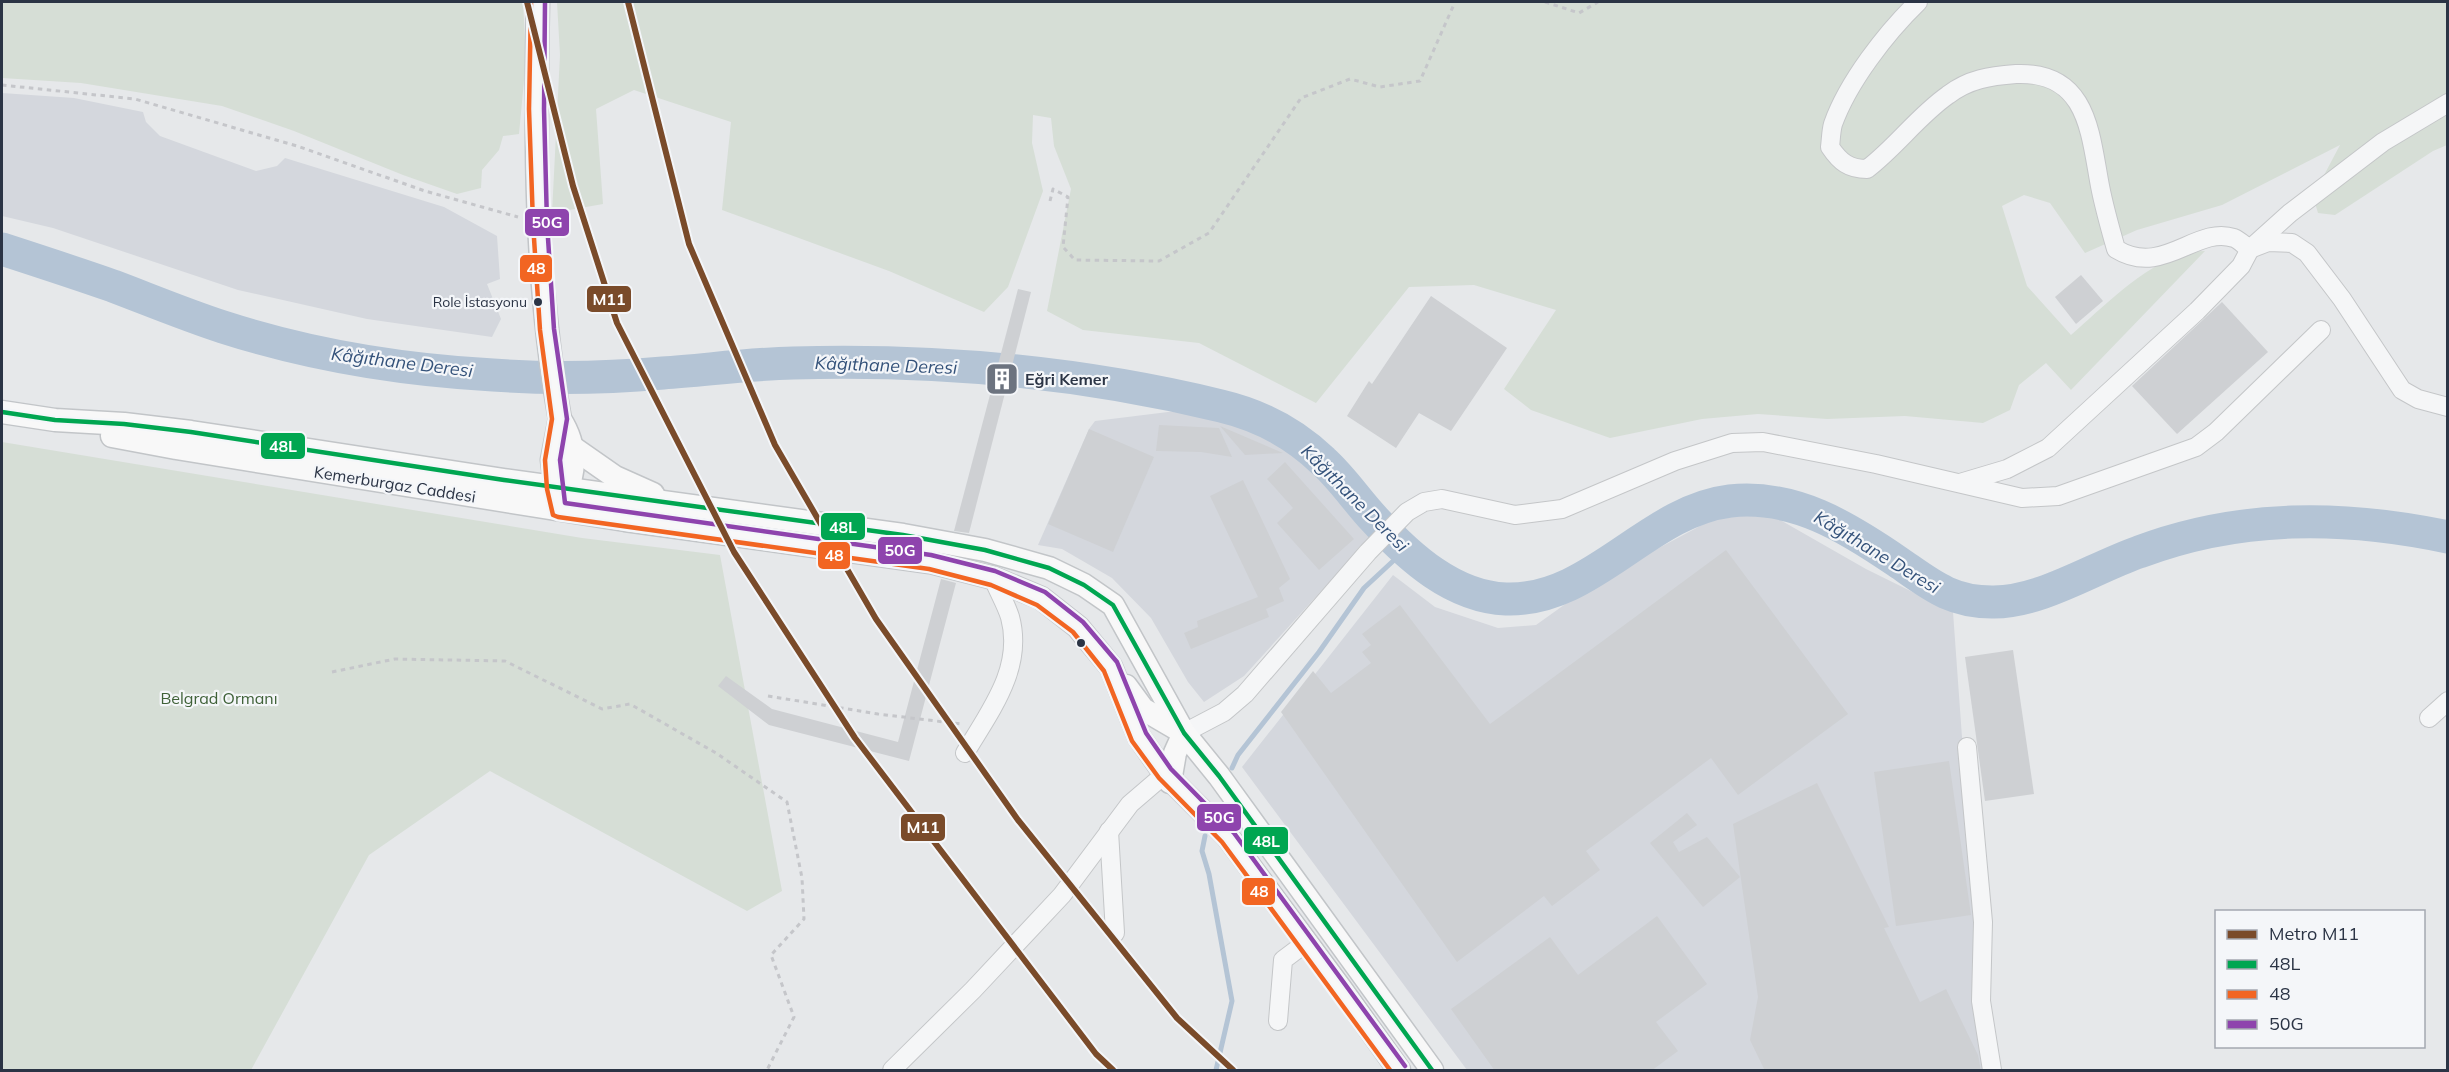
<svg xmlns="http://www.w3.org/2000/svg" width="2449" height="1072" font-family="Mulish,sans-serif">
<rect width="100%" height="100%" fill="#e6e8ea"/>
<!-- built -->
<g fill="#d4d7dd">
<polygon points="2,93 74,98 143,112 146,122 160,136 256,171 277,166 285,158 444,207 497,236 500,279 487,284 501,319 492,337 367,319 238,290 53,228 2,216"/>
<polygon points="1217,410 1255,424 1296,450 1334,485 1372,535 1244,676 1204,702 1188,682 1151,618 1112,578 1062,549 1038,545 1089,429 1095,421 1176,411"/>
<polygon points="1730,510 1768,513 1866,569 1953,612 1986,1070 1467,1070 1242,767 1393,575 1435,607 1498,628 1536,625 1599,580"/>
</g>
<!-- green -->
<g fill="#d6ded6">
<polygon points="2,2 523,2 526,59 519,134 503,136 499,150 482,170 481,188 457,194 403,175 294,131 222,106 81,83 2,78"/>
<path d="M557,2H2447V145L2433,151L2335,215L2318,213L2313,196L2340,145L2222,205L2137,230L2085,253L2050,203L2024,195L2002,206L2027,286L2071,335C2106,305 2156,251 2205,251L2071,390L2046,363L2019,385L2010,410L1983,423L1905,416L1827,419L1758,414L1702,419L1610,438L1531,410L1504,389L1556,310L1474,285L1409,287L1316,403L1199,343L1083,330L1047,311L1071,189L1054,146L1051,118L1033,115L1032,143L1043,191L1008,287L984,312L889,271L722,210L731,122L634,90L596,109L603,204L552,213L560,55Z"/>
<polygon points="2,442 582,538 720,555 782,891 747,911 490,771 369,855 251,1070 2,1070"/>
</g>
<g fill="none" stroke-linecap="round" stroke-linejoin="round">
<!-- stream -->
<g stroke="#b4c4d5" stroke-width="5">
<polyline points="1232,768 1238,755 1319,652 1364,588 1405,550"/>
<polyline points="1205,836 1202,851 1209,874 1232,1001 1216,1070"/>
</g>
<!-- river -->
<path stroke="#b4c4d5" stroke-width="33" d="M2,249C39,261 76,273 113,286C150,300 186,315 223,327C310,355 402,370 493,375C549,379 606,378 663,373C706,370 749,364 793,363C936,359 1081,372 1221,406C1259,415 1295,434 1323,461C1343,479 1357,501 1375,520C1409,557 1453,597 1506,599C1592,602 1647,511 1730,501C1794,494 1847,527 1898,562C1930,584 1950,602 1992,602C2040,603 2093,568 2139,552C2240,514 2343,515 2448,537"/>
</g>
<!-- building -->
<g fill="#ced0d3">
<polygon points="2081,275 2103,301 2076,324 2055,297"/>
<polygon points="1018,289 1031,292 969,533 954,531"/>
<polygon points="1431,296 1507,348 1451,431 1419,413 1396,448 1347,416 1369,381 1372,384"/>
<polygon points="2222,302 2268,352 2177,434 2132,386"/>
<polygon points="1159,425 1219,428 1232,457 1201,452 1156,451"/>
<polygon points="1220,426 1283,453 1245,455"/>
<polygon points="1089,429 1154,457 1113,552 1048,524"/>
<polygon points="1285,462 1354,539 1319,570 1277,523 1293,508 1267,479"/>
<polygon points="1243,480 1290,579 1279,588 1284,601 1266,609 1269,617 1191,649 1184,633 1198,627 1197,621 1258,597 1210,496"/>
<polygon points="1726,550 1848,714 1738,795 1711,758 1586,851 1600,870 1552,906 1544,896 1457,962 1281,712 1313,671 1331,693 1371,663 1362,652 1371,645 1362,634 1400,605 1490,724"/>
<polygon points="941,579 956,583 909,761 769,725 718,686 726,676 772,709 898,742"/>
<polygon points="2013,650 2034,794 1985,801 1965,657"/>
<polygon points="1949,761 1971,915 1896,926 1874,772"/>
<polygon points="1817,783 1889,927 1884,928 1920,1002 1946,989 1978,1055 1981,1071 1765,1071 1750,1040 1758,997 1733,824"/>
<polygon points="1687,813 1697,825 1673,842 1679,852 1707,837 1740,877 1703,907 1650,843"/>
<polygon points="1657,916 1707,984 1656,1022 1678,1051 1651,1071 1495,1071 1451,1009 1550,937 1578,975"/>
</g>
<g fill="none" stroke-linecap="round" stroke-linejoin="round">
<defs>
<g id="minor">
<path d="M1918,2C1886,33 1848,82 1833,124C1831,131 1831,139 1830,147C1840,162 1849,169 1867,169C1896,147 1918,116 1948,95C1969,79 1990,76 2016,74C2088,71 2090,133 2100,186C2104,207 2110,228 2116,249C2163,278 2196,225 2234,238C2239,240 2245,246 2250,249L2268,242L2292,243L2307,253L2342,299L2402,390L2418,399L2448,407"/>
<polyline points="1960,483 2007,469 2048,448 2197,311 2241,266 2250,249 2290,213 2383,142 2448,103"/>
<polyline points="2429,718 2448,701"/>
<polyline points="1184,733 1224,712 1245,694 1368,552 1407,512 1424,502 1442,499 1515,515 1562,509 1675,461 1732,443 1763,442 1876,464 2022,498 2058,496 2196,447 2216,432 2321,330"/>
<polyline points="1967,747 1983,922 1981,1001 1992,1070"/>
<path d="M965,753C990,711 1024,668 1010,617C1006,604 998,591 993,578"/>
<polyline points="1109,831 1115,933"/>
<polyline points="1278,1021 1283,960 1307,942"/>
<polyline points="892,1070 973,990 1062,895 1130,804 1165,774"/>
</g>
<g id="major">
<path d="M538,2C535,140 535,282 560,419C577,445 576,473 563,501"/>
<polyline points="2,412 55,420 124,424 191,432 504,480 903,535 985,550 1049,568 1084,585 1113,605 1184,733 1219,776 1432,1070"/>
<polyline points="112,436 176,448 625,520 930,562 993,578 1041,598 1078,627 1111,667 1139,737 1165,774 1228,837 1341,989 1399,1070"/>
<polyline points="572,447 615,477 653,494"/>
<polyline points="557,499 552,460 560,419"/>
<polyline points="1126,686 1143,709 1184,733 1175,753 1170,782"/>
</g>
</defs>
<!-- minor casing -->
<use href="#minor" stroke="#c4c6c8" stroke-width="20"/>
<!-- major casing -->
<use href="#major" stroke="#c2c5c8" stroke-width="25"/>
<!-- path -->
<g stroke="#c5c6ca" stroke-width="3" stroke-dasharray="4.5 4.5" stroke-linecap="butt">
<polyline points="1545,2 1579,13 1598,2"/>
<polyline points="2,85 135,99 297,146 425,191 518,217"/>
<polyline points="1050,201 1053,189 1068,197 1063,247 1075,260 1159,261 1209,233 1301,98 1350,79 1380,87 1420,81 1455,2"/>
<polyline points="332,672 395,659 505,661 602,709 630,704 716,753 787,802 802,878 804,919 771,955 794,1017 767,1070"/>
<polyline points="768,696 878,714 961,724"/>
</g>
<!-- minor -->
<use href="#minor" stroke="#f5f6f7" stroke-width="18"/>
<!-- major -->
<use href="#major" stroke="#f8f8f8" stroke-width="22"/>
<defs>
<polyline id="bus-1" points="2,412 55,420 124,424 191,432 504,480 903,535 985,550 1049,568 1084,585 1113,605 1184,733 1219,776 1432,1070"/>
<polyline id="bus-2" points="531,2 529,109 533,223 540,330 552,419 545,460 547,489 553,515 558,517 929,569 991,585 1037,605 1073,632 1104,671 1132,741 1159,778 1222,842 1390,1070"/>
<polyline id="bus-3" points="545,2 544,109 547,223 554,329 567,419 560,460 565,503 931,555 995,571 1045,592 1083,622 1117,662 1146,733 1171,769 1234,833 1405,1066"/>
</defs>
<!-- bus-1 casing -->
<use href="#bus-1" stroke="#f4f6f9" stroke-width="9"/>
<!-- bus-2 casing -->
<use href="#bus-2" stroke="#f4f6f9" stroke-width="9"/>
<!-- bus-3 casing -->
<use href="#bus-3" stroke="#f4f6f9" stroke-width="9"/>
<!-- bus-1 -->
<use href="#bus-1" stroke="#00a651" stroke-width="4.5"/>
<!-- bus-2 -->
<use href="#bus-2" stroke="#f26522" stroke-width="4.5"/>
<!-- bus-3 -->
<use href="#bus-3" stroke="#8e44ad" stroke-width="4.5"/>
<defs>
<g id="metro-1">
<polyline points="527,2 573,186 617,323 734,552 855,738 1096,1054 1113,1070"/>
<polyline points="628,2 689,244 775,445 876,619 1018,820 1177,1018 1233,1070"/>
</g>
</defs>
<!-- metro-1 casing -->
<use href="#metro-1" stroke="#f4f6f9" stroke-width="10"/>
<!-- metro-1 -->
<use href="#metro-1" stroke="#7a4b2a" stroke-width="6"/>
</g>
<!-- icons -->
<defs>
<symbol id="building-square" viewBox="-11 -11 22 22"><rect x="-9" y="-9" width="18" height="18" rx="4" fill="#6c737f" stroke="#f4f6f9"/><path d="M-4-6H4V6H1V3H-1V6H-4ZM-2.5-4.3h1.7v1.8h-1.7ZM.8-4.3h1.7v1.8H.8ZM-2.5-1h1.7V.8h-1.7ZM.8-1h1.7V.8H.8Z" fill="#fff"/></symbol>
</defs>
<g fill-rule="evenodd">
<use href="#building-square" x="983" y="360" width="38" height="38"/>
</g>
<!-- markers -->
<g fill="#2b3445" stroke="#f4f6f9" stroke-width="2">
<circle cx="538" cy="302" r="5"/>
<circle cx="1081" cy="643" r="5"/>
</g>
<g text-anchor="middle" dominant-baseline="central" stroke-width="4.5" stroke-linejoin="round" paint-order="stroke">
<!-- bus labels -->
<g font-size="14" fill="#2b3445" stroke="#f4f6f9" text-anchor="end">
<text x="527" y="302">Role İstasyonu</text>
</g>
<!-- poi labels -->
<g font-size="16" font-weight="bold" fill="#2b3445" stroke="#f4f6f9" text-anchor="start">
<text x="1025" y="379">Eğri Kemer</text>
</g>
<!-- street labels -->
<g font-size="16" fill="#2b3445" stroke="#f4f6f9">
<text transform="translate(395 484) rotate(9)">Kemerburgaz Caddesi</text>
</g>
<!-- park labels -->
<g font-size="16" fill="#3f6138" stroke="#f4f6f9">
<text x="219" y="698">Belgrad Ormanı</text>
</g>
<!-- water labels -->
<g font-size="18" font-style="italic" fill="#34527a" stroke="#f4f6f9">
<text transform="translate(402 362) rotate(7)">Kâğıthane Deresi</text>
<text transform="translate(886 365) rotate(2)">Kâğıthane Deresi</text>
<text transform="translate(1355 498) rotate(45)">Kâğıthane Deresi</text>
<text transform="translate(1877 552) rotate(31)">Kâğıthane Deresi</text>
</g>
</g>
<g stroke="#f4f6f9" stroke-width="2">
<rect x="524" y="208" width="46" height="29" rx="6" fill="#8e44ad"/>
<rect x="519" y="254" width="34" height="29" rx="6" fill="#f26522"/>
<rect x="586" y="285" width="46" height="28" rx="6" fill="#7a4b2a"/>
<rect x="260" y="432" width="46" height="28" rx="6" fill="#00a651"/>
<rect x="820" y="512" width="46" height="29" rx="6" fill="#00a651"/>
<rect x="877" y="536" width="46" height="29" rx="6" fill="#8e44ad"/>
<rect x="817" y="541" width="34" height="29" rx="6" fill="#f26522"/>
<rect x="1196" y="803" width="46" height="29" rx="6" fill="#8e44ad"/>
<rect x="900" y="813" width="46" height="29" rx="6" fill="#7a4b2a"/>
<rect x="1243" y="826" width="46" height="29" rx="6" fill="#00a651"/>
<rect x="1241" y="877" width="35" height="29" rx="6" fill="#f26522"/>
</g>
<g font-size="16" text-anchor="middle" font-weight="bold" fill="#fff">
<text x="547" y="228">50G</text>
<text x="536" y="274">48</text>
<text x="609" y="305">M11</text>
<text x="283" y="452">48L</text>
<text x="843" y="533">48L</text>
<text x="900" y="556">50G</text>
<text x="834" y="561">48</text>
<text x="1219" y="823">50G</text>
<text x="923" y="833">M11</text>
<text x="1266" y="847">48L</text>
<text x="1259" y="897">48</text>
</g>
<!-- border -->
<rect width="2449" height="1072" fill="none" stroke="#2b3445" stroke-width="6"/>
<!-- legend -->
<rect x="2215" y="910" width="210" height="138" fill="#f4f6f9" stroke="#a4a8b1" stroke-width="1.5"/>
<rect x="2227" y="930" width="30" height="9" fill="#7a4b2a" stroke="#a4a8b1" stroke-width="1.5"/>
<text x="2269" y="940" font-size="18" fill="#2b3445">Metro M11</text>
<rect x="2227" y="960" width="30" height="9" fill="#00a651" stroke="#a4a8b1" stroke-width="1.5"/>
<text x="2269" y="970" font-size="18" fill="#2b3445">48L</text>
<rect x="2227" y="990" width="30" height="9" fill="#f26522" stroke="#a4a8b1" stroke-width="1.5"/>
<text x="2269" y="1000" font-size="18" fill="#2b3445">48</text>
<rect x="2227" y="1020" width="30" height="9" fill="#8e44ad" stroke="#a4a8b1" stroke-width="1.5"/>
<text x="2269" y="1030" font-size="18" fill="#2b3445">50G</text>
</svg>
